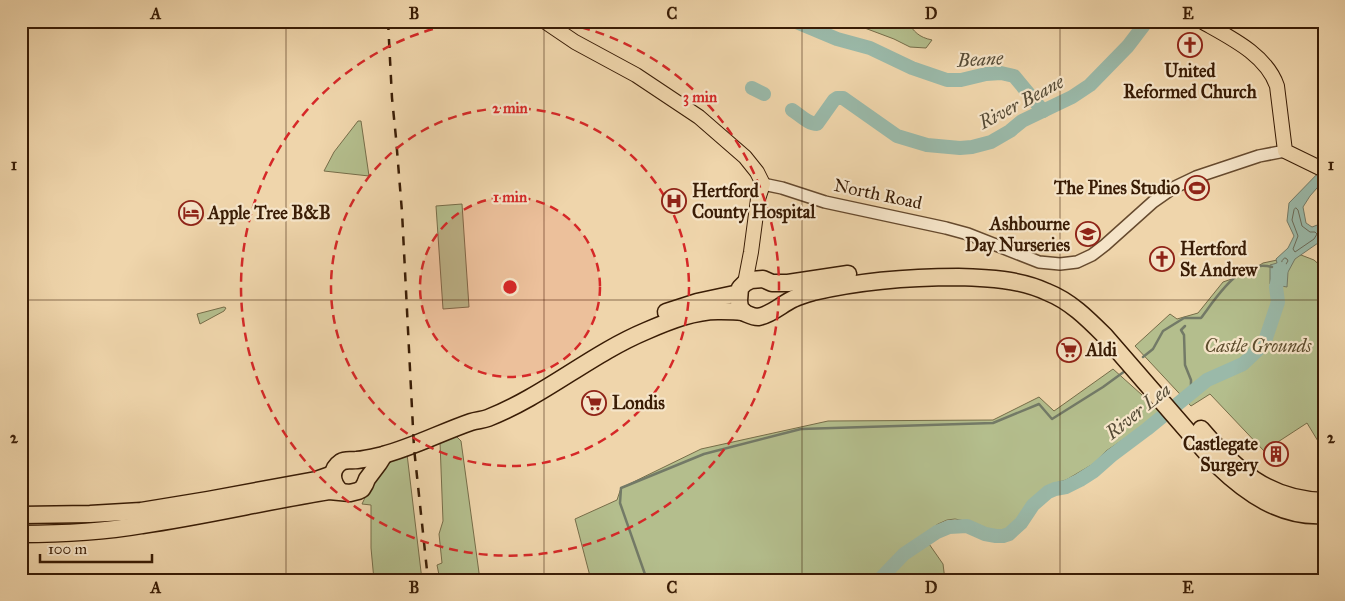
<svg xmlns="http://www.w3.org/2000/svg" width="1345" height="601" font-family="'IM FELL Great Primer',serif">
<rect width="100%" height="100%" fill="#efd5ab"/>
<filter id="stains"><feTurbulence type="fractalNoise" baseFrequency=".004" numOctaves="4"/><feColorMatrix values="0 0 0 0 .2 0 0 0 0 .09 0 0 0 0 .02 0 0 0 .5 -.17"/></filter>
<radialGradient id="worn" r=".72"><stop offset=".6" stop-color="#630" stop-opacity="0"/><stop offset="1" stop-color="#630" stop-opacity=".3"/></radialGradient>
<!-- green -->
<g fill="#b4be8d" stroke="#766d49">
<path d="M846,21H906C915,32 918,37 932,40L926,48L910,47L894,39Z"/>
<polygon points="358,121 361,121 369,176 324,171 334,152"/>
<polygon points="462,204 469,307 443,309 436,206"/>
<polygon points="1301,255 1314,260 1324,269 1324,451 1307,423 1264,451 1210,394 1191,406 1135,346 1170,314 1177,319 1198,313 1223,282 1246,274 1263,263"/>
<polygon points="224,307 226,308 224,311 200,324 197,314"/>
<polygon points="1113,369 1161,412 1142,427 1106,451 1093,464 1066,480 1052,484 1044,489 1024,508 1018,519 1007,530 992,531 970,522 955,519 947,520 938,524 931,529 927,541 943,564 945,580 591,580 575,519 617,500 621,488 701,449 828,421 993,420 1039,397 1054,411"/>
<polygon points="456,436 461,441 480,580 440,580 437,565 442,563 439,534 443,521 440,442"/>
<path d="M407,454L422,580H374L371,548V505L362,504C374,479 379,464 407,454Z"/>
</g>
<!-- water -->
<polygon fill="#9ab9a9" stroke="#737a67" points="1324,167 1324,180 1310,196 1303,207 1306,223 1312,227 1320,224 1324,215 1324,233 1318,243 1295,259 1288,272 1287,287 1270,284 1270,265 1277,263 1276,259 1288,248 1294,236 1287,221 1289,203"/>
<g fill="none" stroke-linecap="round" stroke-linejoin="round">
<!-- shore -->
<g stroke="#6a6a57" stroke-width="1">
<polygon points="1296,208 1298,210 1302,226 1310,232 1315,232 1317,234 1314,239 1295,252 1293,249 1298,236 1292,220 1294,210"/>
<polygon points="1285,258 1287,259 1288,261 1284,267 1282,279 1280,281 1277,280 1275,278 1276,269 1281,265 1282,261"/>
</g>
<!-- stream -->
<g stroke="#737a67" stroke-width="2.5">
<polyline points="1185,326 1181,330 1184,335 1185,365 1191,380 1191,392"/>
<path d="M1143,357L1153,349L1163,331L1184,318H1201C1217,297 1240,258 1272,267"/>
<polyline points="647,580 620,503 621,488 704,454 801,429 993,423 1039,404 1052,419 1103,387 1125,371"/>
</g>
<!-- river -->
<g stroke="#9ab9a9" stroke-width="14">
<polyline points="794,21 837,39 870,48 912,68 947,80 961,80 986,74 1001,73 1014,76 1043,111"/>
<polyline points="752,88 764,94"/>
<path d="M792,110C800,115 808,124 817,124L834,100L837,98H843L897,136L927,145L960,148L972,147L991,142L1010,131L1022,121L1072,97L1090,85L1128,46L1147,21"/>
<polyline points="879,580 904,554 937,532 949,527 967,526 985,534 996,536 1003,536 1009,534 1021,523 1033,505 1048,492 1055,489 1066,487 1080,480 1094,471 1111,456 1147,429 1207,380 1243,364 1264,344 1278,302 1276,287 1281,269"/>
</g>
<defs>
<polyline id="minor" points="763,184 782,188 825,202 946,228 968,234 1039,262 1060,264 1077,262 1092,255 1105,245 1153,202 1173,188 1196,177 1259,156 1285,151"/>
<g id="major">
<polyline points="544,21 575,42 636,75 699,117 745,157 757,172 763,184 758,199 751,252 745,283"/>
<path d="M1201,21C1229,37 1266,54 1277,86L1285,151L1324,170"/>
</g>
<g id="highway">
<polyline points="666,312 697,302 739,293"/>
<polyline points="744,312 740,308 739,301 740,288 745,283 751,280 763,279 772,283 788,283 848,274"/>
<path d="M1201,429C1235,469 1268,500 1324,501"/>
<path d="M340,491C332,483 329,470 341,462C346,459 351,461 357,460C366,459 374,457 383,455C413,447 442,432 471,422C477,420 483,420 488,418C544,396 591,354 646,331C669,321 696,310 721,311C727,311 736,311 742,312C748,314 752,317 758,317C771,315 782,304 793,299C799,296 806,294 813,292C860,281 910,277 958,277C988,278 1019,279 1047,292C1070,301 1087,318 1105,336L1217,465C1246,493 1281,518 1324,515"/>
<polyline points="21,515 90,514 141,511 208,500 316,480 333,474"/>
<path d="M21,534C62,534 102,532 142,525C205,516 267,501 329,491L350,493L358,491L362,489L365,484L367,479L379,463L384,455"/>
</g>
</defs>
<!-- minor casing -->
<use href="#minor" stroke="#664a2e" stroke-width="14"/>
<!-- major casing -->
<use href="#major" stroke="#391c05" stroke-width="16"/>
<!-- highway casing -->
<use href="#highway" stroke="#391c05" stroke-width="19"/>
<!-- minor -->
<use href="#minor" stroke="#f5e4c8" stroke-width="11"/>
<!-- major -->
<use href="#major" stroke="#efd5ab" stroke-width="14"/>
<!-- highway -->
<use href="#highway" stroke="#efd5ab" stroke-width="16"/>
<!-- rail -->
<polyline stroke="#391c05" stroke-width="2.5" stroke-dasharray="9 9" stroke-linecap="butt" points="388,21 392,98 396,138 402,212 414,448 428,580"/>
</g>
<!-- grid -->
<path fill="none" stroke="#391c05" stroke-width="1" stroke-opacity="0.55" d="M286,21V580M544,21V580M802,21V580M1060,21V580M21,300H1324"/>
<!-- distance rings -->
<circle cx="510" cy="287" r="90" fill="#d62828" fill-opacity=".12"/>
<g fill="none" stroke="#d62828" stroke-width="2.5" stroke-dasharray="9 6">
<circle cx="510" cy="287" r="90"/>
<circle cx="510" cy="287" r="179"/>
<path d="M552 21A269 269 0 1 1 468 21"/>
</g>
<!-- icons -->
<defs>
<symbol id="church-ring" viewBox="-11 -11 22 22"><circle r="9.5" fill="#f5e4c8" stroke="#8f2418" stroke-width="1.5"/><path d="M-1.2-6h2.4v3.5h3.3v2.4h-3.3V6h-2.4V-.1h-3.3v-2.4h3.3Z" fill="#8f2418"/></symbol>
<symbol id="stadium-ring" viewBox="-11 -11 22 22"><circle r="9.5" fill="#f5e4c8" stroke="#8f2418" stroke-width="1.5"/><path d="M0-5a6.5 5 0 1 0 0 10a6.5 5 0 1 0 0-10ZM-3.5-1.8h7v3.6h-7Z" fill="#8f2418"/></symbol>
<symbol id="hospital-ring" viewBox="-11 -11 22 22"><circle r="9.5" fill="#f5e4c8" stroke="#8f2418" stroke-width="1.5"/><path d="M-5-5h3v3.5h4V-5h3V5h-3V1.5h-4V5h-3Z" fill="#8f2418"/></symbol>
<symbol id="hotel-ring" viewBox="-11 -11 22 22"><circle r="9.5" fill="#f5e4c8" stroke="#8f2418" stroke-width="1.5"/><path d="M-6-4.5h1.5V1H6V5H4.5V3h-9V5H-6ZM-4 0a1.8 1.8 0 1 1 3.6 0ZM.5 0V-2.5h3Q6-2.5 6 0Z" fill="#8f2418"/></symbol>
<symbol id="school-ring" viewBox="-11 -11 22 22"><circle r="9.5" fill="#f5e4c8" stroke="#8f2418" stroke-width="1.5"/><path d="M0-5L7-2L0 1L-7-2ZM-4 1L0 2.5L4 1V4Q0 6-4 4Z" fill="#8f2418"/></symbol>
<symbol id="supermarket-ring" viewBox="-11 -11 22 22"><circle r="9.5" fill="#f5e4c8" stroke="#8f2418" stroke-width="1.5"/><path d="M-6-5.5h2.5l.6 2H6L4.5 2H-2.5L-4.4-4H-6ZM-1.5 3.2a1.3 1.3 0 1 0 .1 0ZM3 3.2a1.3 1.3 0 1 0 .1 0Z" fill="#8f2418"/></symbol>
<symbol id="building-ring" viewBox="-11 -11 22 22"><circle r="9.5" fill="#f5e4c8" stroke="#8f2418" stroke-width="1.5"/><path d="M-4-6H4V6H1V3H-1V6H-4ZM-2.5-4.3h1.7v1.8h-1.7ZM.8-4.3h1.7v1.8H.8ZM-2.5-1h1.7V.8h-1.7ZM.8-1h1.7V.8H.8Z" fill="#8f2418"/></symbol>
</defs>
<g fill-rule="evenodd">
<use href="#church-ring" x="1176" y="31" width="28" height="28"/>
<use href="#stadium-ring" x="1183" y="174" width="28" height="28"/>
<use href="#hospital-ring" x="660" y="187" width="28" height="28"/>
<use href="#hotel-ring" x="177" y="199" width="28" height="28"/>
<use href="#school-ring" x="1074" y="220" width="28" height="28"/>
<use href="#church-ring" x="1148" y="245" width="28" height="28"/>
<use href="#supermarket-ring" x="1055" y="336" width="28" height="28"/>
<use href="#supermarket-ring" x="580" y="389" width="28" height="28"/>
<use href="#building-ring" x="1262" y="440" width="28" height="28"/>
</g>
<g text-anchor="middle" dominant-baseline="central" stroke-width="4.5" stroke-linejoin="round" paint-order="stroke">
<!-- poi labels -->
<g font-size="18" font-weight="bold" fill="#391c05" stroke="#f5e4c8" text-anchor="start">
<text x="1190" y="71" text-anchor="middle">United<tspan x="1190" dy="21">Reformed Church</tspan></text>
<text x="1180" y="188" text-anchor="end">The Pines Studio</text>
<text x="692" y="191">Hertford<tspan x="692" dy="21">County Hospital</tspan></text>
<text x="208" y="213">Apple Tree B&amp;B</text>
<text x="1070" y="224" text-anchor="end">Ashbourne<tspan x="1070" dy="21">Day Nurseries</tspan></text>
<text x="1180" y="249">Hertford<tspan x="1180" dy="21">St Andrew</tspan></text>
<text x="1086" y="350">Aldi</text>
<text x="612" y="403">Londis</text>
<text x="1258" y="444" text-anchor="end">Castlegate<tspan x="1258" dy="21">Surgery</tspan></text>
</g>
<!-- street labels -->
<g font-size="18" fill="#391c05" stroke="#f5e4c8">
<text transform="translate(878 194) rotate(12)">North Road</text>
</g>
<!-- park labels -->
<g font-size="18" font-style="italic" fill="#5e4d2e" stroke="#f5e4c8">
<text x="1258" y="346">Castle Grounds</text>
</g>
<!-- water labels -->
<g font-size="19" font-style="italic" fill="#564b36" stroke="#f5e4c8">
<text transform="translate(980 59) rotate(-3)">Beane</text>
<text transform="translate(1021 102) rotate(-28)">River Beane</text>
<text transform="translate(1138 411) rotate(-39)">River Lea</text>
</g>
</g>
<circle cx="510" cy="287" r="8" fill="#d62828" stroke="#f5e4c8" stroke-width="2.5"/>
<g font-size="15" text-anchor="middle" font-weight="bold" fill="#d62828" stroke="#f5e4c8" stroke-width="4.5" stroke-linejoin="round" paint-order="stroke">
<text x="700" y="102">3 min</text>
<text x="510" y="113">2 min</text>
<text x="510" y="202">1 min</text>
</g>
<!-- margin -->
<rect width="1345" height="601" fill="none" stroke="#efd5ab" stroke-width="55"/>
<!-- scale -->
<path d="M40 554v8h112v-8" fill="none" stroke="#391c05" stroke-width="2.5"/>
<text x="48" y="554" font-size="15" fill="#391c05" stroke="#f5e4c8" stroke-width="4" paint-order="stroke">100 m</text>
<rect x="28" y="28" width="1290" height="546" fill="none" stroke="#391c05" stroke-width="2"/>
<g font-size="16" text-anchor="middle" font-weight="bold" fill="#391c05">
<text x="156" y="19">A</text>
<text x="414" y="19">B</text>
<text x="672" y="19">C</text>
<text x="931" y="19">D</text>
<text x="1188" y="19">E</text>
<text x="14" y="170">1</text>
<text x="1331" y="170">1</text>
<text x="14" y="443">2</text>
<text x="1331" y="443">2</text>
<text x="156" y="593">A</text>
<text x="414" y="593">B</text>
<text x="672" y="593">C</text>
<text x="931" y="593">D</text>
<text x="1188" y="593">E</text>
</g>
<rect width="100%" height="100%" filter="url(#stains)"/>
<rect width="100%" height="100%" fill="url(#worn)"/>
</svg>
